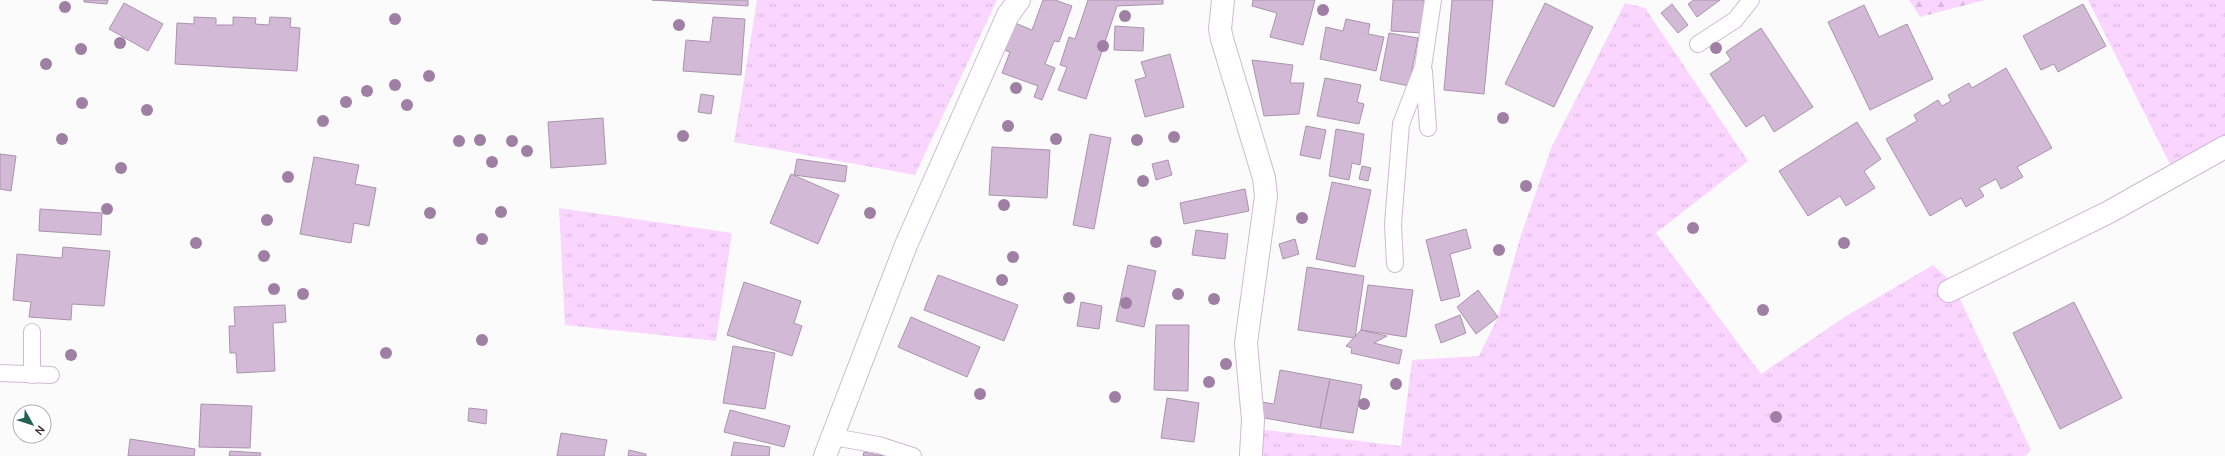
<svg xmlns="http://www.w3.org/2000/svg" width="2225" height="456" font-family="Manrope,sans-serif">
<defs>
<pattern id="grass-tufts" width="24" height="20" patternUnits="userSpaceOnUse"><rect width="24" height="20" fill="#fad5ff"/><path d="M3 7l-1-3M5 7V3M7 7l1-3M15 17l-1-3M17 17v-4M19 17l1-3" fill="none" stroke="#d7b7db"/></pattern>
<pattern id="forest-firs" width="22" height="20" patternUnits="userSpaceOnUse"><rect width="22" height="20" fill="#fad5ff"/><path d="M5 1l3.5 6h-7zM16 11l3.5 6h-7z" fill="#d7b7db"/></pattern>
</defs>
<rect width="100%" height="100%" fill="#fbfbfb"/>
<!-- grass -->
<g fill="url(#grass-tufts)">
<polygon points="757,0 997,0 915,175 734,142"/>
<polygon points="2088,0 2225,0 2225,138 2173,170"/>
<polygon points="1625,3 1645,8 1748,161 1656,233 1761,374 1846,316 1933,265 1952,282 2031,450 2026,456 1256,456 1257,429 1401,446 1412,360 1479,356 1498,317 1520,238 1552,146"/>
<polygon points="559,208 732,233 716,341 565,325"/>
</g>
<!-- forest -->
<polygon fill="url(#forest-firs)" points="1909,0 1985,0 1920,17"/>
<!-- building -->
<g fill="#d2b9d5" stroke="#ab93ae">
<polygon points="84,0 108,0 107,4 84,2"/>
<polygon points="652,0 748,0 748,6"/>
<polygon points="1043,0 1055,0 1072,6 1059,42 1054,41 1045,64 1055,68 1042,100 1034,97 1038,86 1002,73 1010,52 1004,50 1015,23 1032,30"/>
<polygon points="1088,0 1163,0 1163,4 1117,6 1086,99 1058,90 1067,67 1060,65 1069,37 1075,39"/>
<polygon points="1253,0 1315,0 1303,45 1270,37 1277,13 1252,6"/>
<polygon points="1393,0 1424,0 1421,33 1391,31"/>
<polygon points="1452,0 1493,0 1484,94 1444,90"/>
<polygon points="1694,0 1720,0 1697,17 1688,4"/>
<polygon points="124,3 163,24 148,51 109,29"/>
<polygon points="1545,3 1593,27 1554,107 1505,84"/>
<polygon points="1672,4 1688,25 1678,33 1661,13"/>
<polygon points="2083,4 2106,46 2058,72 2054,64 2041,70 2023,36"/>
<polygon points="1864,5 1879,37 1907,24 1933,79 1870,110 1828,22"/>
<polygon points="194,17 216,18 216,25 233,25 233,17 256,18 255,24 269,25 270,17 291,18 290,27 300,28 297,71 175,64 177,23 194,24"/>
<polygon points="713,17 745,19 741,75 683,71 686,40 710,42"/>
<polygon points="1346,19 1370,24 1368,34 1384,37 1376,71 1320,59 1326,27 1343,31"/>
<polygon points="1115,26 1144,28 1143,51 1114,50"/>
<polygon points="1761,28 1813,107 1774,132 1764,115 1746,127 1710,74 1731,60 1726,52"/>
<polygon points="1389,33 1418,38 1409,86 1380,80"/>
<polygon points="1170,54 1184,107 1145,117 1135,80 1146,77 1141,62"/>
<polygon points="1252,60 1293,65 1290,83 1304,83 1299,114 1264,116"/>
<polygon points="2006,68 2052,148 2017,167 2023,177 2001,189 1996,179 1979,188 1984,196 1966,207 1961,198 1930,216 1886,139 1917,121 1914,115 1938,100 1942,106 1951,101 1948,95 1969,83 1972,88"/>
<polygon points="1325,78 1361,85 1357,102 1364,104 1359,124 1317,116"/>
<polygon points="701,94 714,96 711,114 698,112"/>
<polygon points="603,118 606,164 551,168 548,122"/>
<polygon points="1857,122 1881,159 1864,171 1875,188 1846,206 1840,196 1808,216 1779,171"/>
<polygon points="1306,126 1326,130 1320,159 1300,155"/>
<polygon points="1336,129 1364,134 1360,165 1352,163 1349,180 1329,176"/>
<polygon points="1090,134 1111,138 1094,229 1073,225"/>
<polygon points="992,147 1050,150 1047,198 989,195"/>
<polygon points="0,154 16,156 11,191 0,189"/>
<polygon points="314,157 359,165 355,184 376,188 369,226 354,223 351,243 300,234"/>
<polygon points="797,159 847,166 845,182 794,175"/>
<polygon points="1168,160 1172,175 1156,180 1152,164"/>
<polygon points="1362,166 1371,168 1368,181 1359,179"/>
<polygon points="791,174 839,195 818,244 770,223"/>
<polygon points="1332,182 1371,190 1355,267 1316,259"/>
<polygon points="1245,189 1249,211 1184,224 1180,203"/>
<polygon points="40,209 102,213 101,235 39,231"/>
<polygon points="1466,229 1471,248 1450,254 1460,296 1441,301 1426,240"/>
<polygon points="1196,230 1228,234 1225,259 1192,255"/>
<polygon points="1295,239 1299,254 1283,259 1279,244"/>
<polygon points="63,247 110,251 104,306 72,304 71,320 29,317 31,302 13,300 17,254 62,258"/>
<polygon points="1128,265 1156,271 1144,327 1116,321"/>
<polygon points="1307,267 1364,276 1355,338 1298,330"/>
<polygon points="938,275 1018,305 1004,341 924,310"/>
<polygon points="744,282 801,301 794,323 802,326 792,356 727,335"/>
<polygon points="1368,285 1413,290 1406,337 1361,330"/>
<polygon points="1478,290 1498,317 1476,334 1457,307"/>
<polygon points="1081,302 1102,306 1099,329 1077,326"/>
<polygon points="2074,302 2122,398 2060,429 2013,333"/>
<polygon points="285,305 286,322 273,323 275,371 237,373 236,353 230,353 229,326 235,326 234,307"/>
<polygon points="1460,315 1466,333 1441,343 1435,325"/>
<polygon points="911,317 980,347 967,377 898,347"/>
<polygon points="1156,325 1189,325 1188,391 1154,390"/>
<polygon points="1361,330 1387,336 1374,343 1402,350 1399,364 1351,353 1352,348 1346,346"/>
<polygon points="733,346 775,353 765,409 723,403"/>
<polygon points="1280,370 1330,379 1320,428 1259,417 1262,402 1274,404"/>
<polygon points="1330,379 1362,385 1353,433 1320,428"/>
<polygon points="1167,398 1199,403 1194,442 1161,438"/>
<polygon points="201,404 252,406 250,448 199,447"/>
<polygon points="469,408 487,410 486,424 468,421"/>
<polygon points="730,410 790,426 784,447 724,432"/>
<polygon points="561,433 607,440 604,456 557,456"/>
<polygon points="130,439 195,449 194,456 128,456"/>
<polygon points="734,442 770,447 769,456 731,456"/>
<polygon points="629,450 646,454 646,456 628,456"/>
<polygon points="230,451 261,453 260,456 229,456"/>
<polygon points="864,452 883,456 863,456"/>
</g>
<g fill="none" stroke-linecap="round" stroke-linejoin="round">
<defs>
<g id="service">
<polyline points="1698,44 1735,20 1751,0"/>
<polyline points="1424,71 1428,128"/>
<polyline points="1395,264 1393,224 1401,124 1423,67 1433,0"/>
<polyline points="0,373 51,375"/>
<polyline points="32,375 32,332"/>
<polyline points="833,437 879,445 913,456"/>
</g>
<g id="minor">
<polyline points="1223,0 1220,29 1222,39 1264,178 1266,196 1246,343 1253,420 1251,454"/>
<polyline points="1949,291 2109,212 2225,147"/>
<polyline points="825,456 906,245 1008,15 1019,0"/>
</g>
</defs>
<!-- service casing -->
<use href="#service" stroke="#d1b8d4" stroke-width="18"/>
<!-- minor casing -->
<use href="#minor" stroke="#d1b8d4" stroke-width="24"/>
<!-- service -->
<use href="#service" stroke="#fff" stroke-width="16"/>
<!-- minor -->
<use href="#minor" stroke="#fff" stroke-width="22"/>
</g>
<!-- trees -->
<g fill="#9f7fa3">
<circle cx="65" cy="7" r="6"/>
<circle cx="1323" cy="10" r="6"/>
<circle cx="1125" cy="16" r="6"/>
<circle cx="395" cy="19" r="6"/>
<circle cx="679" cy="25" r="6"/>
<circle cx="120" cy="43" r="6"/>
<circle cx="1103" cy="46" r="6"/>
<circle cx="1716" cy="48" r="6"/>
<circle cx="81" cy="49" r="6"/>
<circle cx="46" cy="64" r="6"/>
<circle cx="429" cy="76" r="6"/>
<circle cx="395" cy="85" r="6"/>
<circle cx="1016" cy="88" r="6"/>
<circle cx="367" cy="91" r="6"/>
<circle cx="346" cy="102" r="6"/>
<circle cx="82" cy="103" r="6"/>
<circle cx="407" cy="105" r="6"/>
<circle cx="147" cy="110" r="6"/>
<circle cx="1503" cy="118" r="6"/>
<circle cx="323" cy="121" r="6"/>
<circle cx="1008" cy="126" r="6"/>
<circle cx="683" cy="136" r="6"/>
<circle cx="1174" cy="137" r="6"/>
<circle cx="62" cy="139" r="6"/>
<circle cx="1056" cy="139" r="6"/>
<circle cx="480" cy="140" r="6"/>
<circle cx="1137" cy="140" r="6"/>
<circle cx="459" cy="141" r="6"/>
<circle cx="512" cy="141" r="6"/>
<circle cx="527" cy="151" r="6"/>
<circle cx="492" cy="162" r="6"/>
<circle cx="121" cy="168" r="6"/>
<circle cx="288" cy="177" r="6"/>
<circle cx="1143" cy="181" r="6"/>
<circle cx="1526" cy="186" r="6"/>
<circle cx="1004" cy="205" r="6"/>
<circle cx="107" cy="209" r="6"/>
<circle cx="501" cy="212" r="6"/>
<circle cx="430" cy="213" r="6"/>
<circle cx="870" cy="213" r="6"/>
<circle cx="1302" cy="218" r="6"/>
<circle cx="267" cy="220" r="6"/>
<circle cx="1693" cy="228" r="6"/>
<circle cx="482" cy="239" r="6"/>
<circle cx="1156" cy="242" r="6"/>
<circle cx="196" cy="243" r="6"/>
<circle cx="1844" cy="243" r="6"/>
<circle cx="1499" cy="250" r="6"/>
<circle cx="264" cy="256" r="6"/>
<circle cx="1013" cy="257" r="6"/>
<circle cx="1002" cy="280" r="6"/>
<circle cx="274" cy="289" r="6"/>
<circle cx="303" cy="294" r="6"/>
<circle cx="1178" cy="294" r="6"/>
<circle cx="1069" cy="298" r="6"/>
<circle cx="1214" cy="299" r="6"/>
<circle cx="1126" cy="303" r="6"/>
<circle cx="1763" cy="310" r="6"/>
<circle cx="482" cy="340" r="6"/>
<circle cx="386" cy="353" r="6"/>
<circle cx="71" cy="355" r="6"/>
<circle cx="1226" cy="364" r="6"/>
<circle cx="1209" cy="382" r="6"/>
<circle cx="1396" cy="384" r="6"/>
<circle cx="980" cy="394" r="6"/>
<circle cx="1115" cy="397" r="6"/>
<circle cx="1364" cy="404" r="6"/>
<circle cx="1776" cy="417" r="6"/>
</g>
<!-- north arrow -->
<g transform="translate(32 424) rotate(129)"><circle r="19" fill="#ffffff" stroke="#afabaf"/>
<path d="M0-3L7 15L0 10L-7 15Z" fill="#226352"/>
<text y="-6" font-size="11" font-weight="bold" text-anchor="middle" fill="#362c37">N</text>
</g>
</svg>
